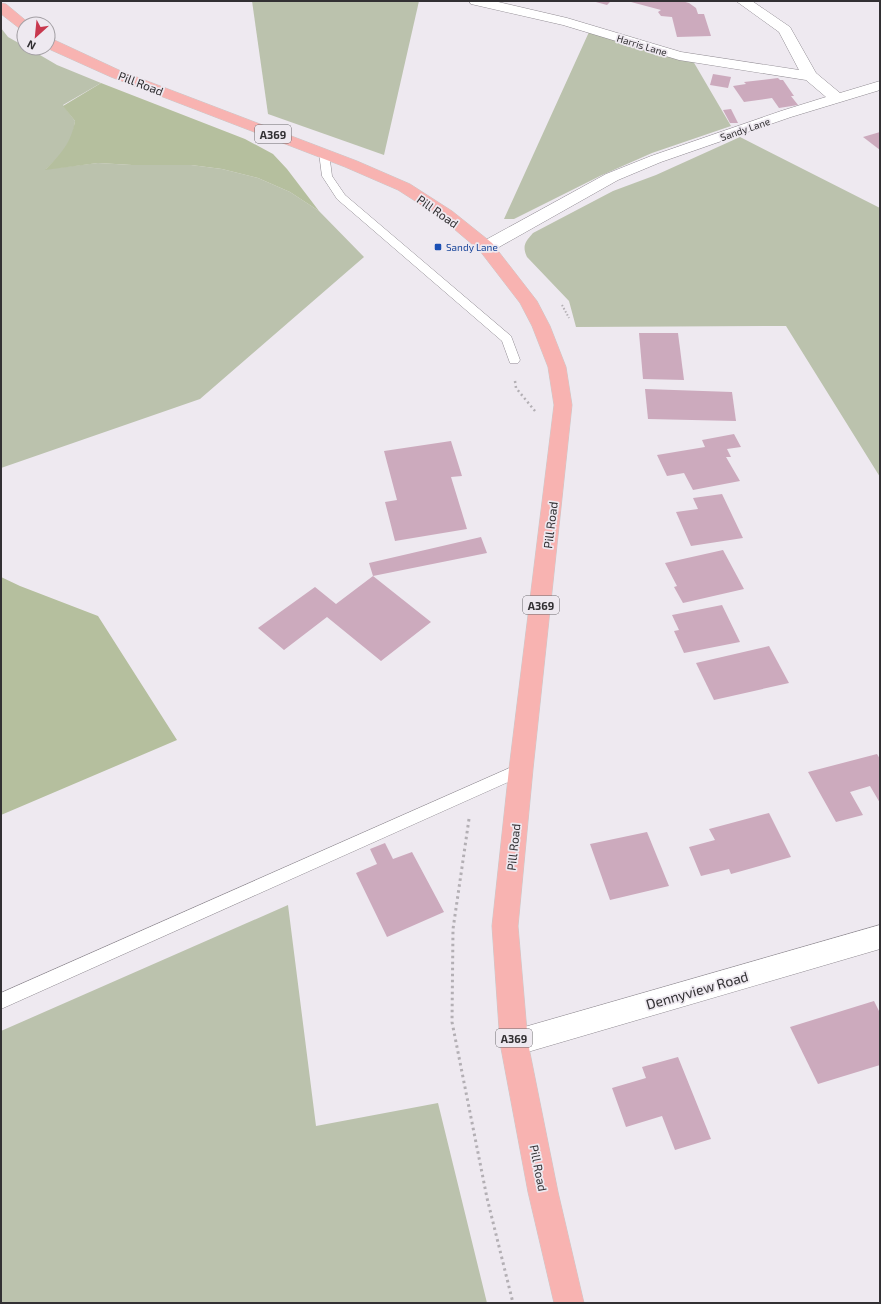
<svg xmlns="http://www.w3.org/2000/svg" width="881" height="1304" font-family="'Exo 2',sans-serif">
<rect width="100%" height="100%" fill="#eee9f0"/>
<!-- green -->
<g fill="#bbc2ad">
<polygon points="252,1 419,1 384,155 268,114"/>
<polygon points="1,28 8,37 24,46 24,48 28,48 57,65 101,83 63,105 75,121 73,134 62,154 46,169 98,163 132,165 191,165 222,169 258,178 290,192 319,211 364,257 200,399 1,468"/>
<polygon points="589,32 669,57 693,61 731,126 652,153 600,176 514,219 504,219"/>
<path d="M740,137L880,208V477L786,326L576,327L569,301L527,257C522,246 525,242 533,233L613,191L656,175Z"/>
<polygon points="288,905 316,1126 438,1103 487,1303 1,1303 1,1031"/>
</g>
<!-- forest -->
<g fill="#b5bf9e">
<path d="M101,83L245,139L273,154L287,169L319,211L290,192L258,178L222,169L191,165H132L98,163L45,170C61,154 71,143 75,121L63,106Z"/>
<polygon points="1,577 20,586 98,616 177,740 1,815"/>
</g>
<!-- building -->
<g fill="#ccaabd">
<polygon points="592,1 611,1 607,5"/>
<polygon points="633,1 682,1 689,3 696,8 698,14 704,14 711,36 677,37 672,17 661,16 658,12 661,10 631,2"/>
<polygon points="713,74 731,77 728,88 710,85"/>
<polygon points="778,78 780,80 783,80 794,96 791,96 798,105 779,108 772,98 744,102 733,86 746,84 744,82"/>
<polygon points="731,109 738,123 730,123 723,110"/>
<polygon points="880,132 880,150 863,137"/>
<polygon points="639,333 678,333 684,380 643,379"/>
<polygon points="645,389 732,392 736,421 648,419"/>
<polygon points="734,434 741,447 727,449 731,457 726,457 740,481 693,490 684,473 667,476 657,455 705,447 702,440"/>
<polygon points="451,441 462,476 451,477 467,529 395,541 385,502 397,500 384,451"/>
<polygon points="722,494 743,538 691,546 676,512 698,509 693,498"/>
<polygon points="481,537 487,553 373,576 431,622 381,661 327,617 284,650 258,628 315,587 336,604 373,576 369,563"/>
<polygon points="723,550 744,589 683,603 674,587 677,586 665,563"/>
<polygon points="722,605 740,642 684,653 674,631 679,630 672,615"/>
<polygon points="769,646 789,683 714,700 696,663"/>
<polygon points="877,754 880,759 880,803 870,786 850,792 863,815 836,822 808,772"/>
<polygon points="769,813 791,857 731,874 729,869 701,876 689,847 715,840 709,829"/>
<polygon points="647,832 669,886 610,900 590,844"/>
<polygon points="385,843 393,859 412,852 444,912 387,937 356,873 377,864 370,849"/>
<polygon points="874,1001 880,1013 880,1065 818,1084 790,1027"/>
<polygon points="678,1057 711,1139 675,1150 662,1116 626,1127 612,1088 646,1078 642,1067"/>
</g>
<g fill="none" stroke-linecap="round" stroke-linejoin="round">
<defs>
<g id="lane">
<polygon points="324,150 329,153 332,176 345,195 511,336 520,360 518,363 510,363 502,341 337,199 322,176 319,153"/>
<polygon points="521,763 526,764 528,769 526,774 1,1009 1,993"/>
</g>
<g id="street">
<polygon points="469,1 494,1 567,18 681,52 799,70 779,32 736,1 752,1 790,27 816,73 840,93 880,81 880,90 791,117 661,162 618,180 492,251 486,252 480,251 478,247 480,243 606,174 651,156 781,111 826,97 806,80 679,60 563,25 471,4"/>
<polygon points="880,925 880,949 514,1056 504,1052 500,1043 504,1034 514,1030"/>
</g>
<g id="primary">
<polygon points="1,3 6,4 30,24 24,24 24,29 19,28 1,14"/>
<polygon points="48,37 121,71 357,161 410,184 452,211 492,243 537,301 550,326 566,367 572,405 533,769 518,926 528,1043 558,1192 584,1303 554,1303 528,1192 500,1043 492,926 509,769 554,405 548,367 532,326 520,303 480,251 440,217 398,190 345,167 111,77 51,50 48,48"/>
</g>
</defs>
<!-- lane casing -->
<use href="#lane" stroke="#918c93" stroke-width="1"/>
<!-- street casing -->
<use href="#street" stroke="#918c93" stroke-width="1"/>
<!-- primary casing -->
<use href="#primary" stroke="#cac9ca" stroke-width="1"/>
<!-- path-far2 -->
<polyline stroke="#b3afb4" stroke-width="2" stroke-dasharray="1.5 2" stroke-linecap="butt" points="562,305 569,318"/>
<!-- path-far1 -->
<polyline stroke="#b3afb4" stroke-width="2.5" stroke-dasharray="2 3" stroke-linecap="butt" points="515,381 516,388 535,411"/>
<!-- path -->
<polyline stroke="#b3afb4" stroke-width="3" stroke-dasharray="2.5 3.5" stroke-linecap="butt" points="469,819 453,929 452,1022 487,1198 513,1303"/>
<!-- lane -->
<use href="#lane" fill="#fff" fill-rule="evenodd"/>
<!-- street -->
<use href="#street" fill="#fff" fill-rule="evenodd"/>
<!-- primary -->
<use href="#primary" fill="#f8b3b1" fill-rule="evenodd"/>
</g>
<!-- markers -->
<rect fill="#1a4fb4" stroke="#eee9f0" stroke-width="1.5" x="434" y="243" width="8" height="8" rx="2"/>
<g text-anchor="middle" dominant-baseline="central" stroke-width="3.5" stroke-linejoin="round" paint-order="stroke">
<!-- far-street labels -->
<g font-size="10" fill="#323033" stroke="#eee9f0">
<text transform="translate(642 45) rotate(17)">Harris Lane</text>
<text transform="translate(745 129) rotate(-19)">Sandy Lane</text>
</g>
<!-- far-transit labels -->
<g font-size="10" fill="#164399" stroke="#eee9f0" text-anchor="start">
<text x="446" y="247">Sandy Lane</text>
</g>
<!-- shield labels -->
<g fill="#eee9f0" stroke="#6a686c" stroke-width="1">
<rect x="255" y="125" width="36" height="18" rx="3"/>
<rect x="523" y="596" width="36" height="18" rx="3"/>
<rect x="496" y="1029" width="36" height="18" rx="3"/>
</g>
<g font-size="11" font-weight="bold" fill="#323033">
<text x="273" y="134">A369</text>
<text x="541" y="605">A369</text>
<text x="514" y="1038">A369</text>
</g>
<!-- street labels -->
<g font-size="12" fill="#323033" stroke="#eee9f0">
<text transform="translate(141 83) rotate(21)">Pill Road</text>
<text transform="translate(438 211) rotate(35)">Pill Road</text>
<text transform="translate(550 525) rotate(-83)">Pill Road</text>
<text transform="translate(513 847) rotate(-84)">Pill Road</text>
<text transform="translate(539 1168) rotate(79)">Pill Road</text>
</g>
<!-- near-street labels -->
<g font-size="14" fill="#323033" stroke="#eee9f0">
<text transform="translate(697 990) rotate(-16)">Dennyview Road</text>
</g>
</g>
<!-- border -->
<rect width="881" height="1304" fill="none" stroke="#323033" stroke-width="4"/>
<!-- north arrow -->
<g transform="translate(36 36) rotate(207)"><circle r="19" fill="#eee9f0" stroke="#a39fa4"/>
<path d="M0-3L7 15L0 10L-7 15Z" fill="#c8384e"/>
<text y="-6" font-size="11" font-weight="bold" text-anchor="middle" fill="#323033">N</text>
</g>
</svg>
